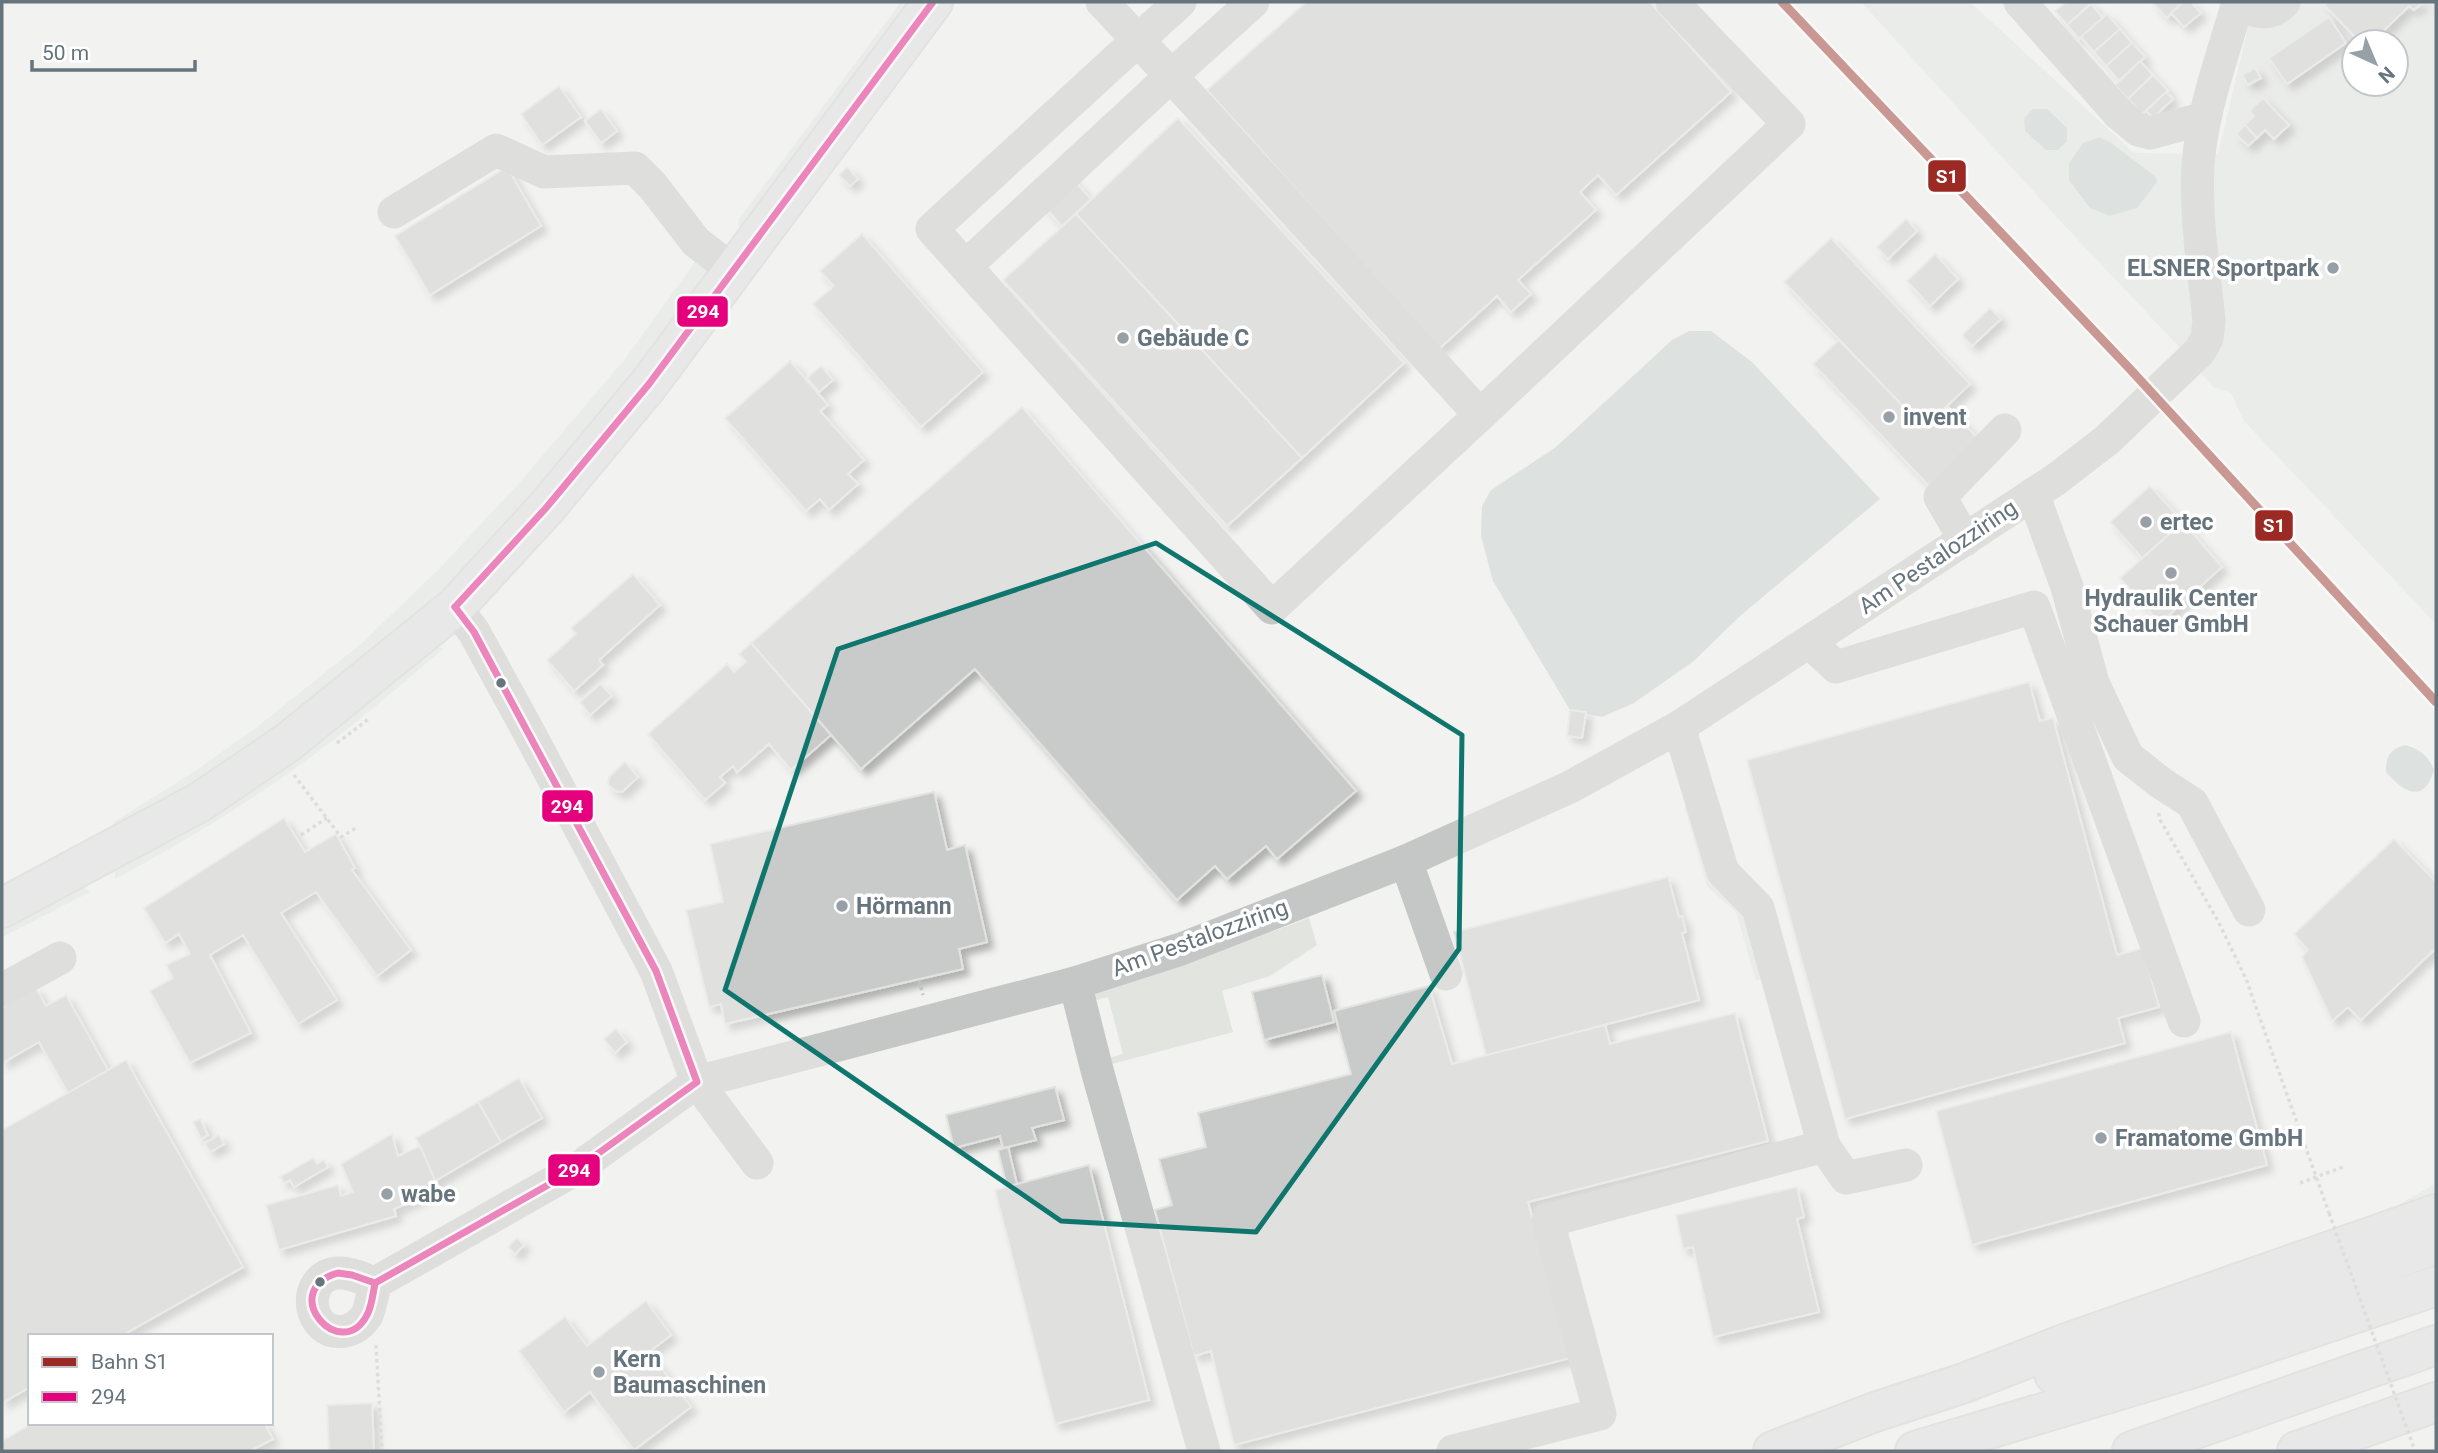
<svg xmlns="http://www.w3.org/2000/svg" width="2438" height="1453" font-family="Roboto,sans-serif">
<defs>
<filter id="shadow"><feDropShadow dx="6" dy="6" stdDeviation="3.5" flood-color="#0004"/></filter>
</defs>
<rect width="100%" height="100%" fill="#f2f2f1"/>
<!-- green -->
<g fill="#e1e4df" fill-rule="evenodd">
<polygon points="901,2 919,2 741,230 738,224 739,219"/>
<path d="M1861,2H1970L2134,153L2218,154L2254,2H2436V624L2244,421L2231,393L2213,387L2181,349L2064,225ZM2354,42H2396V84H2354Z"/>
<polygon points="697,259 715,275 559,475 443,594 415,619 409,617 396,637 257,747 110,835 114,822 195,771 257,727 362,643 440,568 520,482 625,359"/>
<path d="M437,646L443,649C394,691 345,733 293,770C236,811 176,846 115,879V865L423,650Z"/>
<polygon points="1693,806 1743,908 1763,979 1756,981 1736,912 1707,886 1685,808"/>
<polygon points="79,883 90,892 2,937 2,923"/>
<polygon points="1309,918 1317,945 1270,976 1222,991 1233,1032 1108,1065 1106,1059 1123,1054 1108,997 1092,1001 1089,992 1179,966"/>
<polygon points="2436,1183 2436,1192 2387,1212"/>
</g>
<!-- water -->
<g fill="#c4cecf">
<polygon points="2033,109 2047,109 2067,128 2067,141 2058,150 2046,150 2025,131 2024,118"/>
<polygon points="2100,137 2111,143 2156,177 2157,182 2137,208 2110,216 2090,208 2069,180 2069,163 2083,143"/>
<polygon points="1689,331 1711,331 1752,362 1880,499 1740,616 1694,661 1634,703 1602,717 1570,710 1493,581 1481,536 1482,506 1491,490 1556,447 1672,340"/>
<path d="M2405,745C2419,748 2429,757 2434,770C2424,805 2403,792 2386,772C2385,756 2391,749 2405,745Z"/>
</g>
<!-- building -->
<g fill="#c9caca" stroke="#e2e2e1" stroke-width="2" filter="url(#shadow)">
<polygon points="1306,2 1650,2 1731,92 1616,195 1598,175 1580,192 1596,210 1518,280 1531,294 1511,312 1497,296 1439,349 1207,90"/>
<polygon points="2066,2 2089,2 2090,4 2067,25 2055,11"/>
<polygon points="2152,2 2183,2 2167,18"/>
<polygon points="2183,2 2191,2 2201,13 2184,27 2171,13"/>
<polygon points="2327,2 2423,2 2414,10 2409,6 2372,42 2360,42 2324,5"/>
<polygon points="2091,4 2103,18 2079,39 2067,25"/>
<polygon points="2107,14 2120,29 2094,52 2081,37"/>
<polygon points="2329,17 2346,43 2287,84 2269,58"/>
<polygon points="2120,29 2132,43 2106,66 2094,52"/>
<polygon points="2132,43 2145,57 2119,81 2106,66"/>
<polygon points="2140,61 2153,75 2128,99 2115,85"/>
<polygon points="2255,68 2261,78 2248,85 2242,75"/>
<polygon points="2153,75 2168,91 2142,114 2128,99"/>
<polygon points="559,86 581,117 542,145 521,114"/>
<polygon points="2166,92 2173,99 2153,118 2146,111"/>
<polygon points="2263,98 2289,125 2274,139 2265,130 2257,138 2245,125 2254,116 2249,111"/>
<polygon points="601,109 617,131 601,143 585,121"/>
<polygon points="1178,118 1404,363 1302,458 1076,214"/>
<polygon points="2245,125 2257,138 2248,146 2236,134"/>
<polygon points="507,167 541,226 430,295 395,236"/>
<polygon points="847,167 858,179 850,186 839,175"/>
<polygon points="1071,177 1091,199 1062,226 1042,204"/>
<polygon points="1076,214 1302,458 1227,526 1003,280"/>
<polygon points="1906,219 1917,231 1888,259 1877,247"/>
<polygon points="862,234 983,372 921,427 813,304 834,286 820,271"/>
<polygon points="1831,238 1970,384 1924,428 1784,282"/>
<polygon points="1935,254 1958,279 1930,306 1907,281"/>
<polygon points="1990,308 2001,319 1972,346 1962,335"/>
<polygon points="1839,340 1924,428 1947,406 1981,442 1932,489 1813,364"/>
<polygon points="790,361 828,405 820,411 864,460 848,474 858,484 829,510 820,499 806,511 725,418"/>
<polygon points="821,366 833,380 819,392 807,378"/>
<polygon points="1022,407 1356,791 1277,859 1266,846 1227,879 1215,866 1177,900 975,669 861,769 751,643"/>
<polygon points="2150,486 2183,522 2142,558 2110,522"/>
<polygon points="2183,522 2222,567 2160,623 2120,578"/>
<polygon points="633,574 660,605 599,660 603,665 574,691 547,660 576,634 571,628"/>
<polygon points="751,643 831,735 791,770 769,744 737,772 733,766 720,777 725,783 705,800 648,734 727,664 734,672 746,662 739,654"/>
<polygon points="2029,682 2040,721 2053,718 2117,955 2143,948 2159,1007 2118,1018 2125,1043 1845,1119 1747,760"/>
<polygon points="600,684 612,696 590,715 580,702"/>
<polygon points="1570,710 1586,712 1582,738 1567,736"/>
<polygon points="625,762 638,777 622,792 615,791 608,784 609,777"/>
<polygon points="934,792 947,850 965,845 987,942 959,949 963,969 725,1024 721,1004 709,1007 686,910 723,902 710,844"/>
<polygon points="284,818 305,852 336,834 355,868 352,870 411,950 377,976 316,892 281,913 337,1000 298,1024 243,935 210,955 251,1033 190,1063 150,991 173,978 166,965 190,954 179,934 165,943 144,908"/>
<polygon points="2394,839 2436,882 2436,948 2361,1020 2348,1007 2332,1021 2302,957 2308,950 2294,934"/>
<polygon points="1668,877 1679,917 1682,916 1686,932 1682,933 1699,1000 1486,1056 1454,932"/>
<polygon points="1322,975 1334,1022 1264,1040 1252,992"/>
<polygon points="1429,986 1452,1064 1605,1025 1610,1044 1735,1013 1768,1141 1528,1202 1570,1358 1234,1445 1211,1351 1194,1356 1155,1210 1172,1205 1159,1159 1206,1147 1198,1113 1351,1074 1334,1011"/>
<polygon points="36,988 46,1006 66,995 108,1070 68,1093 39,1042 2,1063 2,1008"/>
<polygon points="616,1029 627,1042 615,1053 604,1039"/>
<polygon points="2231,1032 2267,1165 1972,1245 1936,1111"/>
<polygon points="126,1060 243,1267 121,1336 30,1336 30,1387 2,1403 2,1130"/>
<polygon points="519,1078 542,1118 501,1142 478,1102"/>
<polygon points="1055,1087 1064,1120 1032,1128 1036,1140 1003,1148 1000,1136 954,1148 946,1115"/>
<polygon points="478,1102 501,1142 435,1181 416,1138"/>
<polygon points="200,1119 208,1135 201,1139 193,1122"/>
<polygon points="392,1134 398,1156 420,1146 439,1189 394,1209 396,1216 279,1250 266,1205 338,1185 341,1196 353,1192 341,1164"/>
<polygon points="219,1135 224,1144 210,1152 205,1143"/>
<polygon points="1008,1147 1017,1184 1007,1187 998,1150"/>
<polygon points="313,1158 317,1164 324,1160 328,1167 294,1187 290,1180 284,1183 280,1177"/>
<polygon points="1089,1165 1149,1400 1055,1424 995,1190"/>
<polygon points="1797,1187 1804,1217 1797,1219 1819,1312 1713,1337 1693,1247 1683,1249 1676,1215"/>
<polygon points="517,1238 524,1245 515,1254 508,1247"/>
<polygon points="646,1301 671,1335 649,1352 691,1407 634,1450 590,1392 564,1412 519,1351 565,1317 587,1346"/>
<polygon points="372,1403 374,1451 329,1451 327,1405"/>
<polygon points="33,1423 264,1423 273,1439 250,1451 2,1451 2,1441"/>
</g>
<g fill="none" stroke-linecap="round" stroke-linejoin="round">
<defs>
<polyline id="major" points="2,908 200,802 287,743 455,607 546,508 649,384 933,2"/>
<g id="highway">
<polyline points="2054,1374 2251,1314 2436,1244"/>
<polyline points="1773,1451 1875,1412 1964,1383 2064,1344 2436,1214"/>
<polyline points="1915,1451 2193,1368 2436,1286"/>
<polyline points="2132,1451 2436,1345"/>
<polyline points="2297,1451 2436,1402"/>
</g>
</defs>
<!-- major casing -->
<use href="#major" stroke="#cecfcf" stroke-width="42"/>
<!-- highway casing -->
<use href="#highway" stroke="#cecfce" stroke-width="42"/>
<!-- path -->
<g stroke="#c3c4c4" stroke-width="3.5" stroke-dasharray="3.5 3.5" stroke-linecap="butt">
<polyline points="337,743 370,718"/>
<polyline points="294,775 341,837 356,828"/>
<polyline points="2159,813 2159,818 2218,921 2246,979 2329,1213"/>
<polyline points="301,835 327,818"/>
<polyline points="919,980 923,995"/>
<polyline points="2300,1183 2343,1167"/>
<polyline points="376,1345 382,1451"/>
</g>
<!-- minor -->
<g stroke="#c5c6c6" stroke-width="33">
<polyline points="1102,2 1138,40 1180,2"/>
<polyline points="2020,2 2119,114 2138,130 2150,133 2205,118"/>
<path d="M2240,2C2254,14 2271,16 2284,2"/>
<polyline points="394,212 496,150 544,172 635,168 652,185 696,242 734,271"/>
<polyline points="966,266 1171,76 1480,415 1272,608 932,229 1138,40 1171,76 1253,2"/>
<polyline points="1480,415 1789,124 1672,2"/>
<polyline points="2033,494 2067,587 2093,683 2128,757 2161,783 2192,803 2249,910"/>
<polyline points="1965,540 1940,497 2005,430"/>
<polyline points="1813,640 1820,652 1836,667 2034,607 2184,1021"/>
<polyline points="1679,727 1723,872 1758,908 1824,1146 1846,1178 1906,1165"/>
<polyline points="1406,861 1446,974"/>
<polyline points="1075,983 1097,1070 1204,1451"/>
<polyline points="2,990 60,958"/>
<path d="M757,1163L697,1082L1075,983L1181,949L1406,861L1570,787L1679,727L2055,480L2107,440L2200,351L2207,338L2209,321C2204,270 2195,217 2198,165C2202,110 2223,55 2238,2"/>
<path d="M375,1283C373,1293 371,1305 367,1315C362,1323 354,1329 345,1331C307,1338 299,1276 338,1273C350,1272 363,1279 375,1283L578,1168L697,1082L656,971L525,725L474,632L455,607"/>
<polyline points="1453,1451 1600,1414 1548,1221 1824,1146"/>
</g>
<!-- major -->
<use href="#major" stroke="#dbdcdd" stroke-width="38"/>
<!-- highway -->
<use href="#highway" stroke="#dbdcdd" stroke-width="38"/>
<!-- path-bridge -->
<polyline stroke="#c3c4c4" stroke-width="3.5" stroke-dasharray="3.5 3.5" stroke-linecap="butt" points="2329,1213 2415,1451"/>
<defs>
<g id="bus-1">
<polyline points="455,607 546,508 649,384 933,2"/>
<path d="M338,1273L352,1275L375,1283C373,1293 372,1306 367,1315C341,1365 276,1291 338,1273Z"/>
<polyline points="375,1283 578,1168 697,1082 656,971 474,632 455,607"/>
</g>
</defs>
<!-- bus-1 casing -->
<use href="#bus-1" stroke="#fff" stroke-width="12"/>
<!-- bus-1 -->
<use href="#bus-1" stroke="#e5007d" stroke-width="7"/>
<defs>
<polyline id="rail-1" points="1782,2 2129,368 2436,702"/>
</defs>
<!-- rail-1 casing -->
<use href="#rail-1" stroke="#fff" stroke-width="14"/>
<!-- rail-1 -->
<use href="#rail-1" stroke="#9a2a23" stroke-width="9"/>
</g>
<!-- marked area -->
<path d="M0 0H2438V1453H0ZM1156,543L1462,735L1459,949L1256,1232L1061,1221L725,990L838,649Z" fill="#f2f2f1" fill-opacity=".55" fill-rule="evenodd"/>
<path fill="none" stroke="#0f766e" stroke-width="5" stroke-linejoin="round" d="M1156,543L1462,735L1459,949L1256,1232L1061,1221L725,990L838,649Z"/>
<!-- markers -->
<g fill="#97a0a6" stroke="#fff" stroke-width="2.5">
<circle cx="2333" cy="268" r="7"/>
<circle cx="1123" cy="338" r="7"/>
<circle cx="1889" cy="417" r="7"/>
<circle cx="2146" cy="522" r="7"/>
<circle cx="2171" cy="573" r="7"/>
<circle cx="842" cy="906" r="7"/>
<circle cx="2101" cy="1138" r="7"/>
<circle cx="387" cy="1194" r="7"/>
<circle cx="599" cy="1372" r="7"/>
</g>
<g fill="#66747d" stroke="#fff" stroke-width="2.5">
<circle cx="501" cy="683" r="6"/>
<circle cx="320" cy="1282" r="6"/>
</g>
<g text-anchor="middle" dominant-baseline="central" stroke-width="7" stroke-linejoin="round" paint-order="stroke">
<!-- poi labels -->
<g font-size="23" font-weight="bold" fill="#66747d" stroke="#fff" text-anchor="start">
<text x="2319" y="268" text-anchor="end">ELSNER Sportpark</text>
<text x="1137" y="338">Gebäude C</text>
<text x="1903" y="417">invent</text>
<text x="2160" y="522">ertec</text>
<text x="2171" y="598" text-anchor="middle">Hydraulik Center<tspan x="2171" dy="26">Schauer GmbH</tspan></text>
<text x="856" y="906">Hörmann</text>
<text x="2115" y="1138">Framatome GmbH</text>
<text x="401" y="1194">wabe</text>
<text x="613" y="1359">Kern<tspan x="613" dy="26">Baumaschinen</tspan></text>
</g>
<!-- street labels -->
<g font-size="23" fill="#66747d" stroke="#fff">
<text transform="translate(1938 557) rotate(-34)">Am Pestalozziring</text>
<text transform="translate(1200 938) rotate(-20)">Am Pestalozziring</text>
</g>
</g>
<g stroke="#fff" stroke-width="2.5">
<rect x="1927" y="159" width="40" height="34" rx="7" fill="#9a2a23"/>
<rect x="676" y="295" width="53" height="33" rx="7" fill="#e5007d"/>
<rect x="2254" y="509" width="40" height="33" rx="7" fill="#9a2a23"/>
<rect x="541" y="789" width="53" height="34" rx="7" fill="#e5007d"/>
<rect x="547" y="1153" width="54" height="34" rx="7" fill="#e5007d"/>
</g>
<g font-size="19" text-anchor="middle" font-weight="bold" fill="#fff">
<text x="1947" y="183">S1</text>
<text x="703" y="318">294</text>
<text x="2274" y="532">S1</text>
<text x="567" y="813">294</text>
<text x="574" y="1177">294</text>
</g>
<!-- border -->
<rect width="2438" height="1453" fill="none" stroke="#66747d" stroke-width="7"/>
<!-- legend -->
<rect x="28" y="1334" width="245" height="91" fill="#ffffff" stroke="#c2c7cb" stroke-width="2"/>
<rect x="42" y="1357" width="35" height="10" fill="#9a2a23" stroke="#c2c7cb" stroke-width="2"/>
<text x="91" y="1369" font-size="21" fill="#66747d">Bahn S1</text>
<rect x="42" y="1392" width="35" height="10" fill="#e5007d" stroke="#c2c7cb" stroke-width="2"/>
<text x="91" y="1404" font-size="21" fill="#66747d">294</text>
<!-- north arrow -->
<g transform="translate(2375 63) rotate(136)"><circle r="33" fill="#ffffff" stroke="#c2c7cb" stroke-width="2"/>
<path d="M0-5L12 26L0 18L-12 26Z" fill="#97a0a6"/>
<text y="-10" font-size="19" font-weight="bold" text-anchor="middle" fill="#66747d">N</text>
</g>
<!-- scale -->
<path d="M32 60v10h163v-10" fill="none" stroke="#66747d" stroke-width="3.5"/>
<text x="42" y="60" font-size="21" fill="#66747d" stroke="#ffffff" stroke-width="5" paint-order="stroke">50 m</text>
</svg>
